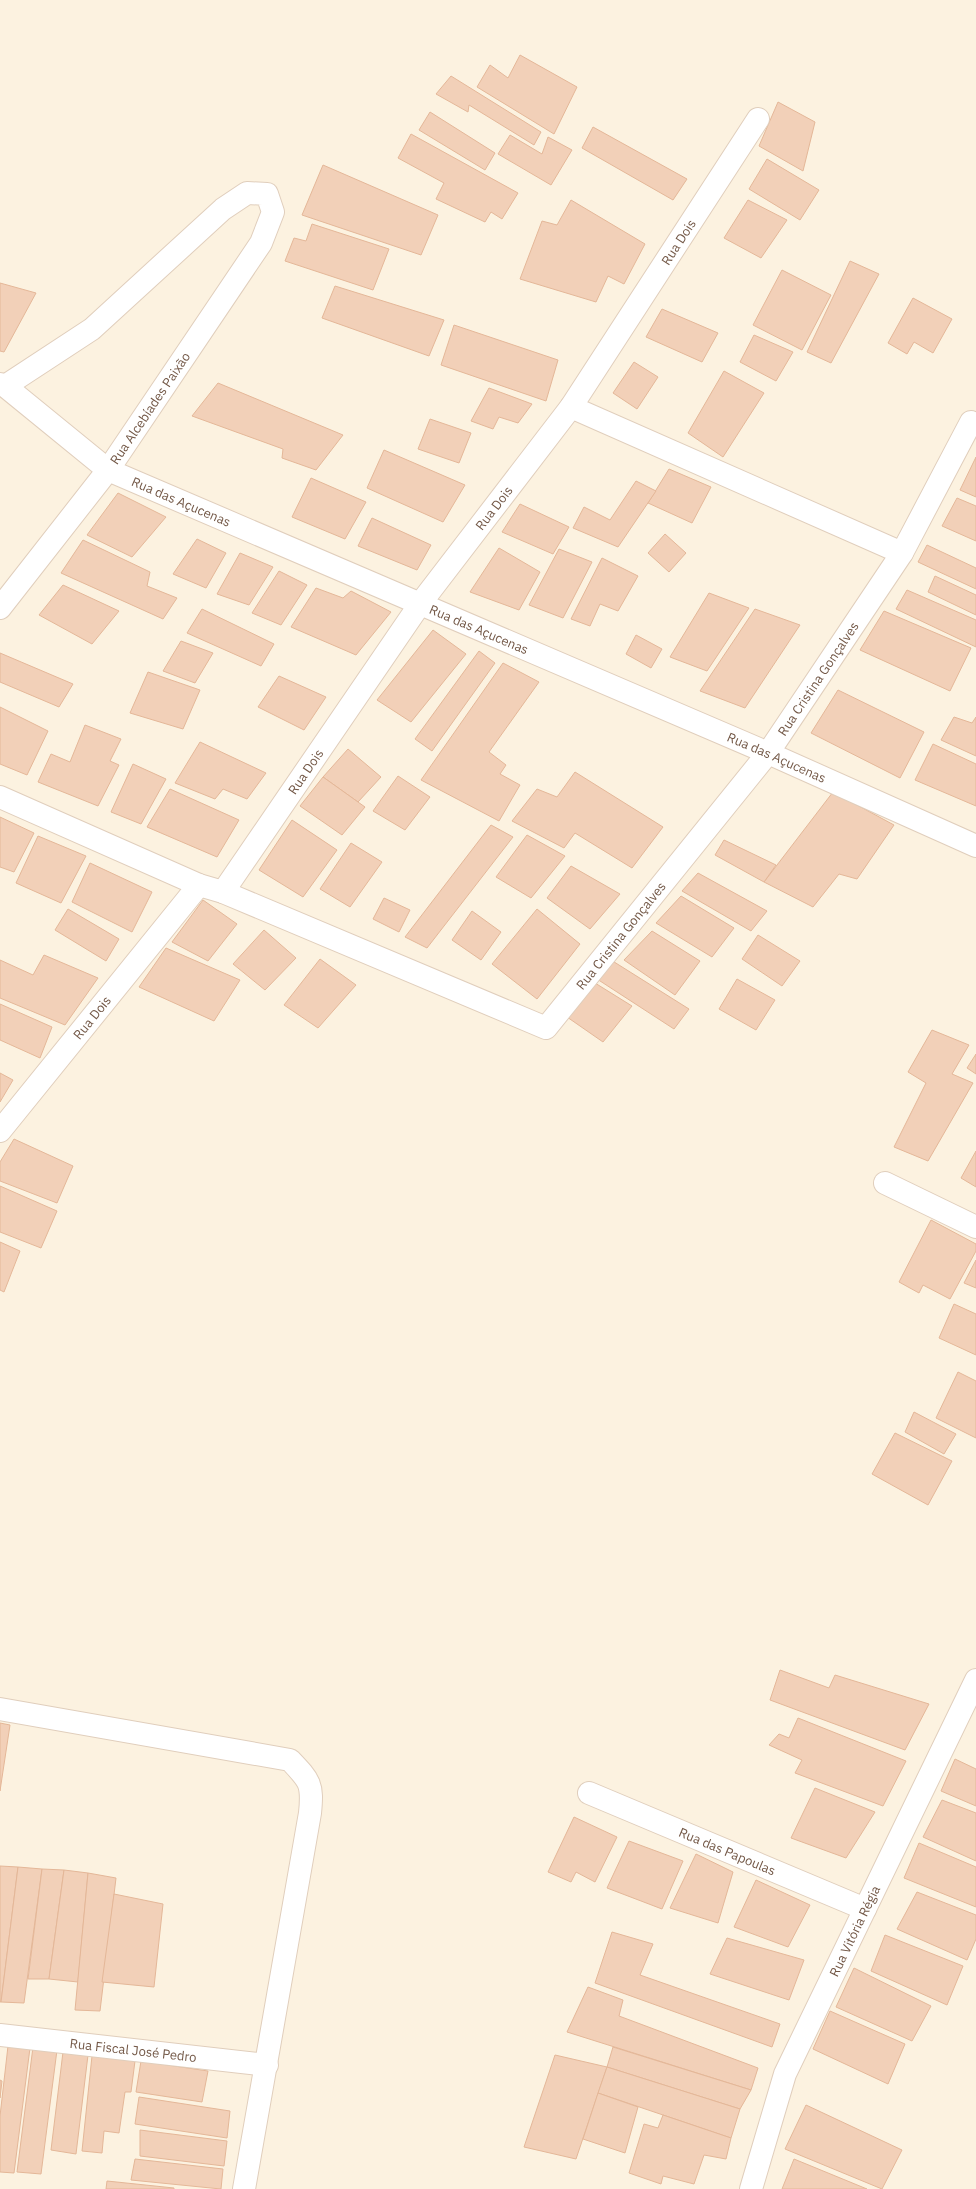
<svg xmlns="http://www.w3.org/2000/svg" width="976" height="2189" font-family="'IBM Plex Sans',sans-serif">
<rect width="100%" height="100%" fill="#fcf2e0"/>
<!-- building -->
<g fill="#f2d0b8" stroke="#e4b798">
<polygon points="520,55 577,87 554,134 477,87 490,65 508,78"/>
<polygon points="451,76 541,132 534,145 469,105 468,112 436,94"/>
<polygon points="778,102 815,122 803,171 759,146"/>
<polygon points="430,112 495,153 485,170 419,130"/>
<polygon points="593,127 687,179 673,200 582,148"/>
<polygon points="411,134 518,193 502,219 491,212 485,222 436,199 444,183 398,158"/>
<polygon points="510,135 542,154 548,137 572,150 551,185 498,154"/>
<polygon points="767,159 819,190 800,220 749,189"/>
<polygon points="323,165 438,215 421,255 302,215"/>
<polygon points="571,200 645,244 624,284 608,276 596,302 520,279 542,221 557,225"/>
<polygon points="748,200 787,220 761,258 724,238"/>
<polygon points="312,224 389,249 373,290 285,261 294,238 306,241"/>
<polygon points="850,261 879,274 831,363 807,352"/>
<polygon points="782,270 831,295 802,350 753,325"/>
<polygon points="0,283 36,293 4,352 0,351"/>
<polygon points="335,286 444,320 429,356 322,318"/>
<polygon points="913,298 952,319 933,353 914,342 907,354 888,343"/>
<polygon points="662,309 718,333 702,362 646,337"/>
<polygon points="454,325 558,360 546,401 441,365"/>
<polygon points="754,335 793,352 776,381 740,362"/>
<polygon points="634,362 658,377 637,409 613,393"/>
<polygon points="724,371 764,393 723,457 688,433"/>
<polygon points="218,383 343,435 316,470 282,458 283,449 192,416"/>
<polygon points="489,388 532,404 518,423 499,417 493,429 471,421"/>
<polygon points="430,419 471,433 459,463 418,449"/>
<polygon points="384,450 465,485 443,522 367,488"/>
<polygon points="976,457 976,497 960,490"/>
<polygon points="669,469 711,487 692,523 648,503"/>
<polygon points="311,478 366,502 345,539 292,517"/>
<polygon points="636,481 656,491 618,547 573,528 584,507 610,520"/>
<polygon points="118,493 166,517 132,557 87,535"/>
<polygon points="957,498 976,506 976,541 942,526"/>
<polygon points="520,504 569,527 553,554 502,532"/>
<polygon points="372,518 431,545 417,570 358,546"/>
<polygon points="665,534 686,553 669,572 648,553"/>
<polygon points="197,539 226,553 206,588 173,574"/>
<polygon points="83,540 150,572 147,586 177,598 163,619 61,573"/>
<polygon points="927,545 976,568 976,589 918,562"/>
<polygon points="499,548 540,572 519,610 470,592"/>
<polygon points="559,549 592,562 563,618 529,605"/>
<polygon points="240,553 273,567 249,605 217,594"/>
<polygon points="602,558 638,576 618,611 600,604 590,626 571,619"/>
<polygon points="279,571 307,585 281,625 252,613"/>
<polygon points="935,576 976,595 976,615 928,592"/>
<polygon points="63,585 119,611 92,644 39,615"/>
<polygon points="316,588 343,598 351,591 391,612 356,655 291,627"/>
<polygon points="907,590 976,620 976,647 896,609"/>
<polygon points="709,593 749,608 707,671 670,657"/>
<polygon points="202,609 274,644 261,666 187,633"/>
<polygon points="755,609 800,625 745,708 700,691"/>
<polygon points="884,611 971,648 950,691 860,650"/>
<polygon points="433,630 466,654 411,722 377,700"/>
<polygon points="636,635 662,649 651,668 626,654"/>
<polygon points="181,641 213,653 195,683 163,671"/>
<polygon points="479,651 495,663 432,751 415,739"/>
<polygon points="0,653 73,684 59,707 0,682"/>
<polygon points="503,663 539,682 489,752 506,765 500,774 520,785 499,821 421,780"/>
<polygon points="148,672 200,690 183,729 130,713"/>
<polygon points="279,676 326,697 304,730 258,707"/>
<polygon points="838,690 924,732 900,778 811,733"/>
<polygon points="0,707 48,731 27,775 0,764"/>
<polygon points="954,717 972,723 976,717 976,756 941,740"/>
<polygon points="85,725 121,739 110,761 119,765 98,806 38,782 51,754 70,762"/>
<polygon points="200,742 266,773 247,799 223,789 215,799 175,783"/>
<polygon points="933,744 976,764 976,806 915,780"/>
<polygon points="348,749 381,777 358,802 323,777"/>
<polygon points="133,764 166,779 141,824 111,812"/>
<polygon points="575,772 663,827 632,868 575,833 564,848 512,821 537,789 557,797"/>
<polygon points="398,776 430,797 405,830 373,811"/>
<polygon points="323,777 365,807 342,835 300,806"/>
<polygon points="170,789 239,820 217,857 147,827"/>
<polygon points="833,792 894,825 857,879 839,874 813,907 764,882"/>
<polygon points="0,817 34,833 14,872 0,867"/>
<polygon points="292,820 337,850 303,897 259,870"/>
<polygon points="491,825 513,837 427,948 405,937"/>
<polygon points="527,835 565,856 531,898 496,877"/>
<polygon points="38,836 86,856 61,903 16,883"/>
<polygon points="724,840 776,865 764,882 715,855"/>
<polygon points="351,843 382,862 350,907 320,889"/>
<polygon points="90,863 152,892 132,932 72,902"/>
<polygon points="571,866 620,894 590,929 547,898"/>
<polygon points="698,873 767,911 751,931 682,891"/>
<polygon points="681,896 734,928 712,957 656,923"/>
<polygon points="384,898 410,910 399,932 373,919"/>
<polygon points="203,900 237,924 208,961 172,942"/>
<polygon points="68,909 119,939 106,961 55,930"/>
<polygon points="537,909 580,944 537,999 492,964"/>
<polygon points="472,911 501,932 481,960 452,940"/>
<polygon points="264,930 296,958 265,990 233,964"/>
<polygon points="652,931 700,961 675,995 624,960"/>
<polygon points="758,935 800,961 782,986 742,959"/>
<polygon points="166,948 240,980 214,1021 139,987"/>
<polygon points="44,955 98,978 65,1025 0,998 0,960 33,975"/>
<polygon points="320,959 356,985 318,1028 284,1005"/>
<polygon points="611,960 689,1009 674,1029 597,979"/>
<polygon points="737,979 775,1000 756,1030 719,1009"/>
<polygon points="595,983 632,1006 603,1042 567,1017"/>
<polygon points="0,1004 52,1027 40,1058 0,1040"/>
<polygon points="932,1030 969,1045 952,1074 973,1083 928,1161 894,1147 926,1083 908,1072"/>
<polygon points="976,1054 976,1074 967,1068"/>
<polygon points="0,1073 13,1080 0,1102"/>
<polygon points="14,1139 73,1166 57,1203 0,1181 0,1162"/>
<polygon points="976,1151 976,1187 961,1178"/>
<polygon points="0,1186 57,1211 41,1248 0,1232"/>
<polygon points="931,1220 976,1244 976,1251 950,1299 923,1285 919,1293 899,1282"/>
<polygon points="0,1242 20,1251 4,1292 0,1290"/>
<polygon points="976,1260 976,1288 964,1283"/>
<polygon points="954,1304 976,1314 976,1355 939,1338"/>
<polygon points="958,1372 976,1381 976,1438 936,1418"/>
<polygon points="914,1412 956,1434 944,1454 905,1432"/>
<polygon points="895,1433 952,1461 928,1505 872,1474"/>
<polygon points="780,1670 829,1688 835,1675 929,1704 905,1750 770,1700"/>
<polygon points="798,1718 906,1761 883,1806 795,1773 802,1760 769,1745 779,1734 789,1738"/>
<polygon points="0,1723 10,1725 0,1791"/>
<polygon points="955,1759 976,1769 976,1806 941,1791"/>
<polygon points="815,1788 875,1812 846,1858 791,1838"/>
<polygon points="942,1800 976,1813 976,1861 923,1837"/>
<polygon points="574,1817 617,1837 595,1882 576,1872 571,1882 548,1872"/>
<polygon points="629,1841 683,1861 662,1909 607,1888"/>
<polygon points="919,1843 976,1867 976,1907 904,1878"/>
<polygon points="696,1854 733,1872 718,1923 670,1908"/>
<polygon points="0,1866 18,1867 1,2002 0,2002"/>
<polygon points="18,1867 42,1869 24,2003 1,2002"/>
<polygon points="42,1869 64,1870 49,1979 28,1979"/>
<polygon points="64,1870 88,1873 78,1982 49,1979"/>
<polygon points="88,1873 116,1878 100,2011 75,2010"/>
<polygon points="756,1880 810,1905 788,1947 734,1927"/>
<polygon points="917,1892 976,1915 976,1939 967,1960 897,1929"/>
<polygon points="114,1894 163,1904 154,1987 102,1982"/>
<polygon points="612,1932 653,1944 640,1975 780,2024 772,2047 595,1983"/>
<polygon points="885,1935 963,1966 947,2005 871,1971"/>
<polygon points="727,1938 804,1960 789,2000 710,1974"/>
<polygon points="854,1968 931,2006 912,2041 836,2007"/>
<polygon points="588,1987 623,2000 619,2016 758,2068 751,2090 567,2032"/>
<polygon points="830,2011 905,2044 888,2084 813,2049"/>
<polygon points="8,2046 30,2048 14,2173 0,2172 0,2116"/>
<polygon points="33,2047 57,2050 41,2174 17,2172"/>
<polygon points="613,2047 751,2090 740,2109 607,2067"/>
<polygon points="63,2052 88,2055 76,2154 51,2150"/>
<polygon points="555,2055 607,2067 576,2159 524,2147"/>
<polygon points="92,2056 135,2061 131,2092 125,2092 119,2133 104,2131 102,2153 82,2151"/>
<polygon points="141,2061 208,2071 202,2102 136,2092"/>
<polygon points="607,2067 740,2109 731,2138 598,2093"/>
<polygon points="0,2080 2,2081 0,2098"/>
<polygon points="598,2093 638,2107 625,2153 583,2139"/>
<polygon points="139,2097 230,2111 227,2138 135,2124"/>
<polygon points="806,2105 902,2150 882,2189 785,2149"/>
<polygon points="663,2115 731,2138 726,2159 704,2155 694,2184 663,2176 661,2184 629,2173 644,2124 658,2128"/>
<polygon points="140,2130 227,2141 224,2166 140,2156"/>
<polygon points="135,2159 223,2169 221,2189 131,2180"/>
<polygon points="794,2159 867,2189 782,2189"/>
<polygon points="107,2181 174,2188 174,2189 106,2189"/>
</g>
<g fill="none" stroke-linecap="round" stroke-linejoin="round">
<defs>
<g id="minor">
<path id="s1" d="M0,384L5,386L108,470L768,753L976,846"/>
<polyline points="571,407 902,553"/>
<path id="s2" d="M0,608L108,470L261,243L273,212L267,194L247,193L223,209L92,329L5,386"/>
<path id="s3" d="M0,797L199,885L223,892L546,1028L768,753L902,553L971,422"/>
<path id="s4" d="M223,892L420,604L571,407L758,119"/>
<path id="s5" d="M0,1131L199,885"/>
<polyline points="885,1183 976,1227"/>
<path d="M0,1709L290,1760C310,1781 313,1784 310,1813L244,2189"/>
<path id="s6" d="M589,1793L865,1909"/>
<path id="s7" d="M0,2035L267,2065"/>
<path id="s8" d="M751,2189L785,2074L976,1680"/>
</g>
</defs>
<!-- minor casing -->
<use href="#minor" stroke="#e0cebc" stroke-width="24"/>
<!-- minor -->
<use href="#minor" stroke="#fff" stroke-width="22"/>
</g>
<g text-anchor="middle" dominant-baseline="central" stroke-width="3.5" stroke-linejoin="round" paint-order="stroke">
<!-- street labels -->
<g font-size="13" fill="#735847" stroke="#fff6e6">
<text stroke="none"><textPath href="#s4" startOffset="794">Rua Dois</textPath></text>
<text stroke="none"><textPath href="#s2" startOffset="250">Rua Alcebíades Paixão</textPath></text>
<text stroke="none"><textPath href="#s1" startOffset="218">Rua das Açucenas</textPath></text>
<text stroke="none"><textPath href="#s4" startOffset="470">Rua Dois</textPath></text>
<text stroke="none"><textPath href="#s1" startOffset="542">Rua das Açucenas</textPath></text>
<text stroke="none"><textPath href="#s3" startOffset="1036">Rua Cristina Gonçalves</textPath></text>
<text stroke="none"><textPath href="#s1" startOffset="866">Rua das Açucenas</textPath></text>
<text stroke="none"><textPath href="#s4" startOffset="146">Rua Dois</textPath></text>
<text stroke="none"><textPath href="#s3" startOffset="712">Rua Cristina Gonçalves</textPath></text>
<text stroke="none"><textPath href="#s5" startOffset="146">Rua Dois</textPath></text>
<text stroke="none"><textPath href="#s6" startOffset="150">Rua das Papoulas</textPath></text>
<text stroke="none"><textPath href="#s8" startOffset="279">Rua Vitória Régia</textPath></text>
<text stroke="none"><textPath href="#s7" startOffset="134">Rua Fiscal José Pedro</textPath></text>
</g>
</g>
</svg>
